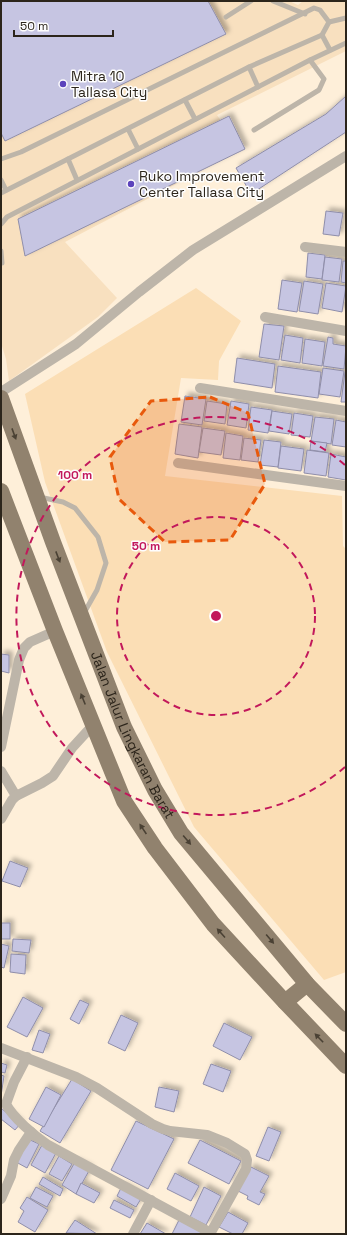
<svg xmlns="http://www.w3.org/2000/svg" width="347" height="1235" font-family="'Space Grotesk',sans-serif">
<defs>
<filter id="shadow"><feDropShadow dx="3.5" dy="-3.5" stdDeviation="2" flood-color="#0004"/></filter>
</defs>
<rect width="100%" height="100%" fill="#feefd9"/>
<!-- built -->
<polygon fill="#f8e0bf" points="1,1 289,1 298,5 303,1 346,1 346,51 217,115 241,150 65,242 117,298 98,317 9,381 6,359 1,343"/>
<!-- green -->
<polygon fill="#fbdeb5" points="196,288 241,321 219,361 218,380 181,378 165,476 342,496 343,546 346,549 346,972 324,980 194,827 107,652 45,482 25,394"/>
<!-- building -->
<g fill="#c6c5e2" stroke="#8f8eaa" filter="url(#shadow)">
<polygon points="1,1 208,1 226,34 5,141 1,133"/>
<polygon points="346,96 346,132 251,194 236,168 326,114"/>
<polygon points="229,116 245,149 25,256 18,219"/>
<polygon points="326,211 343,213 339,236 323,234"/>
<polygon points="308,253 325,255 322,279 306,277"/>
<polygon points="325,257 342,259 339,282 322,280"/>
<polygon points="343,261 346,261 346,283 341,282"/>
<polygon points="282,280 302,283 297,312 278,309"/>
<polygon points="304,281 323,284 318,314 299,311"/>
<polygon points="326,283 346,286 342,312 322,308"/>
<polygon points="264,324 284,326 279,360 259,357"/>
<polygon points="285,335 303,338 300,363 281,360"/>
<polygon points="328,337 333,338 333,344 346,346 344,369 323,366"/>
<polygon points="305,339 325,342 322,366 302,363"/>
<polygon points="237,358 275,364 272,388 234,382"/>
<polygon points="278,366 321,372 318,398 275,392"/>
<polygon points="323,368 344,371 340,397 319,394"/>
<polygon points="345,372 346,372 346,402 341,402"/>
<polygon points="185,396 206,399 202,425 181,422"/>
<polygon points="207,401 227,404 225,424 204,421"/>
<polygon points="231,401 249,404 246,428 227,425"/>
<polygon points="251,407 272,410 268,433 248,430"/>
<polygon points="272,411 292,414 289,434 269,431"/>
<polygon points="294,413 313,416 310,437 291,435"/>
<polygon points="315,417 334,419 331,444 311,441"/>
<polygon points="336,420 346,422 346,447 332,445"/>
<polygon points="179,424 202,427 198,458 175,454"/>
<polygon points="203,428 225,431 221,455 199,452"/>
<polygon points="226,433 243,436 240,460 223,458"/>
<polygon points="244,438 261,440 258,462 241,460"/>
<polygon points="264,440 281,442 278,467 260,465"/>
<polygon points="311,441 327,443 325,452 310,450"/>
<polygon points="281,446 304,449 301,471 278,468"/>
<polygon points="307,450 329,453 326,476 304,473"/>
<polygon points="331,454 346,457 346,480 328,477"/>
<polygon points="1,654 9,655 9,673 1,671"/>
<polygon points="10,861 28,868 20,887 2,881"/>
<rect x="1" y="923" width="9" height="16"/>
<polygon points="13,939 31,940 29,953 12,951"/>
<polygon points="1,944 9,946 4,968 1,967"/>
<polygon points="11,954 26,955 25,974 10,972"/>
<polygon points="23,997 43,1008 27,1037 7,1027"/>
<polygon points="80,1000 89,1004 79,1024 70,1019"/>
<polygon points="121,1015 138,1023 125,1051 108,1043"/>
<polygon points="224,1023 252,1037 240,1060 213,1046"/>
<polygon points="39,1030 50,1034 43,1053 32,1050"/>
<polygon points="1,1063 7,1065 5,1073 1,1072"/>
<polygon points="211,1064 231,1071 223,1092 203,1084"/>
<polygon points="1,1075 4,1076 1,1096"/>
<polygon points="72,1079 91,1091 60,1143 40,1131"/>
<polygon points="46,1087 61,1095 44,1127 29,1119"/>
<polygon points="159,1087 179,1091 174,1112 155,1107"/>
<polygon points="1,1108 20,1124 15,1130 1,1119"/>
<polygon points="136,1121 174,1139 148,1189 111,1170"/>
<polygon points="268,1127 281,1132 269,1161 256,1156"/>
<polygon points="28,1139 39,1144 27,1168 16,1162"/>
<polygon points="200,1140 241,1161 229,1184 188,1163"/>
<polygon points="42,1145 56,1153 45,1173 31,1165"/>
<polygon points="59,1156 72,1164 62,1181 49,1174"/>
<polygon points="75,1162 90,1169 76,1194 62,1185"/>
<polygon points="251,1167 269,1176 260,1192 265,1194 259,1205 247,1199 248,1196 238,1191"/>
<polygon points="175,1173 199,1186 191,1201 167,1189"/>
<polygon points="43,1177 63,1189 60,1196 39,1184"/>
<polygon points="81,1183 100,1193 94,1203 76,1194"/>
<polygon points="122,1186 142,1197 136,1207 117,1196"/>
<polygon points="36,1187 53,1196 47,1207 30,1198"/>
<polygon points="204,1187 221,1196 206,1225 190,1217"/>
<polygon points="27,1197 48,1210 35,1232 18,1222 24,1211 20,1208"/>
<polygon points="114,1200 134,1210 130,1218 110,1208"/>
<polygon points="228,1212 248,1223 242,1234 233,1234 219,1227"/>
<polygon points="75,1220 97,1234 66,1233"/>
<polygon points="179,1220 201,1232 200,1234 172,1234"/>
<polygon points="147,1223 166,1234 140,1234"/>
</g>
<g fill="none" stroke-linecap="round" stroke-linejoin="round">
<!-- lane -->
<g stroke="#bdb5a9" stroke-width="5">
<polyline points="273,1 305,14"/>
<polyline points="226,17 251,1"/>
<polyline points="329,22 322,35 330,50"/>
<polyline points="249,67 258,87"/>
<polyline points="185,100 195,119"/>
<polyline points="128,129 138,149"/>
<polyline points="254,130 319,90 324,79 310,60 346,43"/>
<polyline points="1,159 21,152 314,8 320,10 329,22 346,18"/>
<polyline points="68,159 77,180"/>
<polyline points="1,180 6,190"/>
<polyline points="1,193 249,67 322,35"/>
<polyline points="1,224 7,217 310,60"/>
<polyline points="1,251 2,263"/>
<polyline points="39,497 63,502 75,508 98,537 106,563 97,590 84,613"/>
</g>
<!-- street -->
<g stroke="#bdb5a9" stroke-width="10">
<polyline points="305,247 346,252"/>
<polyline points="265,317 346,331"/>
<polyline points="200,388 346,411"/>
<polyline points="1,392 76,344 139,292 193,250 346,156"/>
<polyline points="178,463 346,486"/>
<polyline points="1,747 19,660 24,648 30,642 55,631"/>
<polyline points="1,771 16,796"/>
<polyline points="1,819 12,800 16,796 42,783 53,776 72,748 93,725"/>
<polyline points="1,1048 76,1077 97,1088 152,1124 163,1129 170,1131 207,1135 227,1143 245,1154 247,1160 246,1169 210,1234"/>
<path d="M27,1057L14,1082L6,1104C13,1118 35,1136 48,1145L211,1233"/>
<polyline points="1,1199 11,1176 14,1160 19,1150 31,1132"/>
<polyline points="133,1234 151,1200"/>
</g>
<!-- primary -->
<g stroke="#91826e" stroke-width="16">
<path id="s1" d="M1,398L53,542L124,727L155,790L181,833L307,984L346,1024"/>
<polyline points="1,491 55,631 124,801 155,848 213,924 285,1002 346,1066"/>
<polyline points="285,1002 307,984"/>
</g>
</g>
<!-- one-way arrows -->
<defs><path id="oneway-solid" d="M-6-.8H1V-3.2L6.5 0L1 3.2V.8H-6Z"/></defs>
<g fill="#4a4134">
<use href="#oneway-solid" transform="translate(14 434) rotate(70)"/>
<use href="#oneway-solid" transform="translate(58 557) rotate(69)"/>
<use href="#oneway-solid" transform="translate(83 699) rotate(-112)"/>
<use href="#oneway-solid" transform="translate(143 829) rotate(-124)"/>
<use href="#oneway-solid" transform="translate(187 840) rotate(50)"/>
<use href="#oneway-solid" transform="translate(221 933) rotate(-132)"/>
<use href="#oneway-solid" transform="translate(270 939) rotate(50)"/>
<use href="#oneway-solid" transform="translate(319 1038) rotate(-134)"/>
</g>
<!-- marked area -->
<path fill="#e8590c" fill-opacity="0.2" stroke="#e8590c" stroke-width="3" stroke-dasharray="8 5" stroke-linejoin="round" d="M210,397L248,413L265,484L230,540L165,542L119,499L110,457L151,401Z"/>
<!-- distance rings -->
<g fill="none" stroke="#c2185b" stroke-width="2" stroke-dasharray="7 5">
<circle cx="216" cy="616" r="99"/>
<path d="M345 767A199 199 0 1 1 345 465"/>
</g>
<!-- markers -->
<g fill="#5c43bc" stroke="#fefefe" stroke-width="1.5">
<circle cx="63" cy="84" r="4"/>
<circle cx="131" cy="184" r="4"/>
</g>
<g text-anchor="middle" dominant-baseline="central" stroke-width="3" stroke-linejoin="round" paint-order="stroke">
<!-- poi labels -->
<g font-size="14" fill="#2c251b" stroke="#fefefe" text-anchor="start">
<text x="71" y="76">Mitra 10<tspan x="71" dy="16">Tallasa City</tspan></text>
<text x="139" y="176">Ruko Improvement<tspan x="139" dy="16">Center Tallasa City</tspan></text>
</g>
<!-- street labels -->
<g font-size="14" fill="#2c251b" stroke="#fefefe">
<text stroke="none"><textPath href="#s1" startOffset="362">Jalan Jalur Lingkaran Barat</textPath></text>
</g>
</g>
<circle cx="216" cy="616" r="6" fill="#c2185b" stroke="#fefefe" stroke-width="2"/>
<g font-size="12" text-anchor="middle" font-weight="bold" fill="#c2185b" stroke="#fefefe" stroke-width="3" stroke-linejoin="round" paint-order="stroke">
<text x="75" y="479">100 m</text>
<text x="146" y="550">50 m</text>
</g>
<!-- border -->
<rect width="347" height="1235" fill="none" stroke="#2c251b" stroke-width="4"/>
<!-- scale -->
<path d="M14 30v6h99v-6" fill="none" stroke="#2c251b" stroke-width="2"/>
<text x="20" y="30" font-size="12" fill="#2c251b" stroke="#fefefe" stroke-width="3" paint-order="stroke">50 m</text>
</svg>
